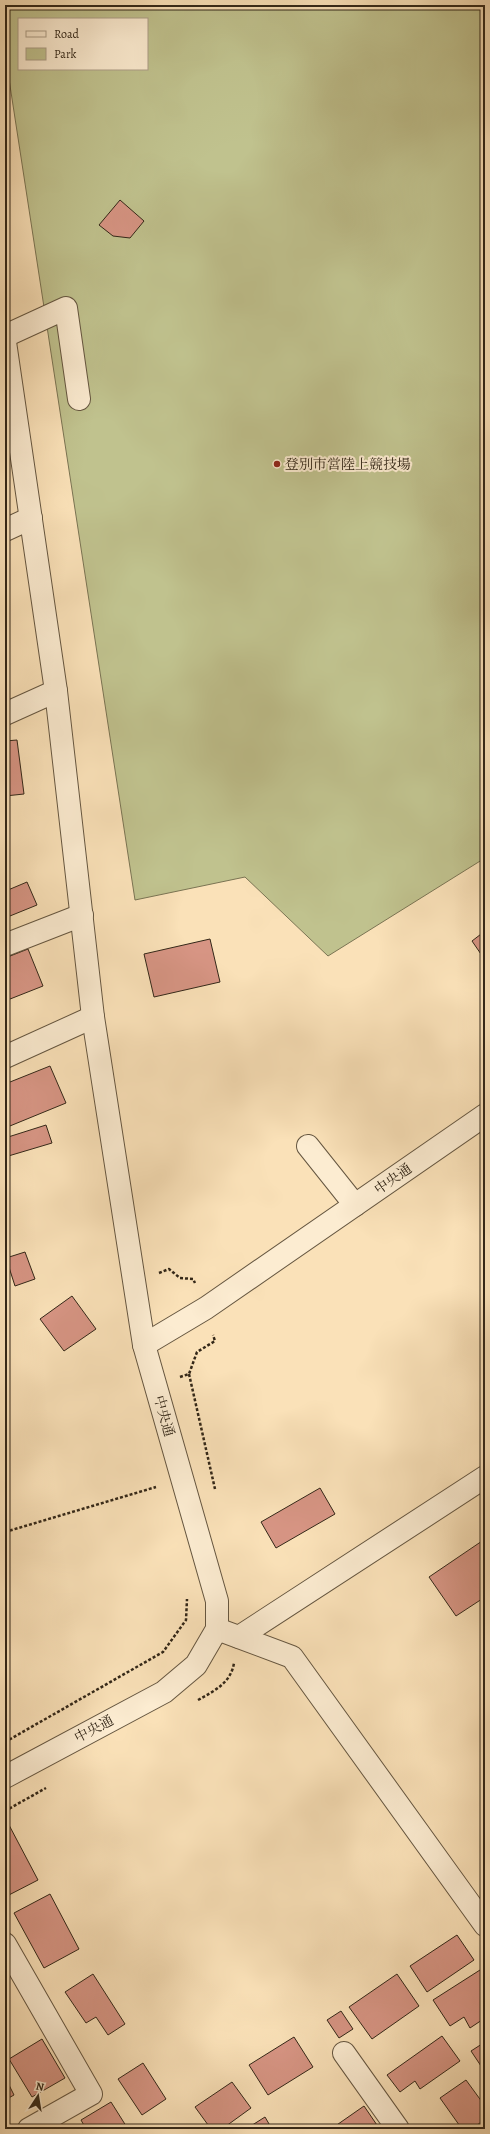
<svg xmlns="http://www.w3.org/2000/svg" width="490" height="2134" font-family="Alegreya,'Noto Serif JP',serif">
<rect width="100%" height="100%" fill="#fae1b8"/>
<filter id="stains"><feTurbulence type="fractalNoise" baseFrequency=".005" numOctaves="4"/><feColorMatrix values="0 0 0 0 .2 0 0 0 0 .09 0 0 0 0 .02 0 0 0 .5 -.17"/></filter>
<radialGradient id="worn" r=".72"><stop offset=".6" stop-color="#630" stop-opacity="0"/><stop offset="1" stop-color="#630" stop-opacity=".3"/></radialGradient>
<!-- green -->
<path fill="#c0c28e" stroke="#7a7453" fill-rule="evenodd" d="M5,5H485V858L328,956L245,877L135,900L5,53ZM19,19H147V69H19Z"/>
<!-- building -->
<g fill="#d79584" stroke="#332718">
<polygon points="120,200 144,221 130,238 113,236 99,225"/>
<polygon points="17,740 24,794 5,796 5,741"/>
<polygon points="5,882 8,890 27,882 37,905 5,918"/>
<polygon points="485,931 485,960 472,941"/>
<polygon points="210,939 220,982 154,997 144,954"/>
<polygon points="28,949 43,986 5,1001 5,958"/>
<polygon points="50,1066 66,1103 5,1128 5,1084"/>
<polygon points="46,1125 52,1143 5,1157 5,1138"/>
<polygon points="25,1252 35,1279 15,1286 6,1258"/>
<polygon points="72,1296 96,1329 64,1351 40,1319"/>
<polygon points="320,1488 335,1514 276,1548 261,1522"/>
<polygon points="485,1539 485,1597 456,1616 429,1577"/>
<polygon points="9,1825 38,1880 5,1897 5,1826"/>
<polygon points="50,1894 79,1949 44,1968 14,1913"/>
<polygon points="457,1935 474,1960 427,1992 410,1966"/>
<polygon points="480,1970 485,1978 485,2018 470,2028 464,2017 450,2026 433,2000"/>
<polygon points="93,1974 125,2024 108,2035 96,2017 86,2023 65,1992"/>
<polygon points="397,1974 419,2006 372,2039 349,2007"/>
<polygon points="341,2011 353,2029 339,2038 327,2020"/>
<polygon points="442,2036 460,2061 420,2089 415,2081 400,2092 387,2075"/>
<polygon points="294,2037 313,2067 268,2095 249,2065"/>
<polygon points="42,2039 65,2078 32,2097 9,2059"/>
<polygon points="485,2042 485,2072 471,2051"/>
<polygon points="143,2063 166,2099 142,2115 118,2079"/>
<polygon points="5,2077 14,2095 5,2100"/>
<polygon points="466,2080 485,2106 485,2119 472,2129 462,2129 440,2098"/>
<polygon points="232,2082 251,2108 222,2129 211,2129 195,2107"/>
<polygon points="111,2102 128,2129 86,2129 81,2120"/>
<polygon points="364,2106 379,2128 331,2129"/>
<polygon points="265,2117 272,2129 246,2129"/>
</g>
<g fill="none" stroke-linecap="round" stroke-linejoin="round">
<defs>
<g id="minor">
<polyline points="5,336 66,308 79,399"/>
<polyline points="5,342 56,691 93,1017 144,1345 217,1601 217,1629 196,1665 164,1692 5,1777"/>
<polyline points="5,530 31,518"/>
<polyline points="5,714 56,691"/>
<polyline points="5,945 82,915"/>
<polyline points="5,1057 93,1017"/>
<polyline points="308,1146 355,1205"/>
<polyline points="144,1345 206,1308 485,1115"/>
<polyline points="217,1629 292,1657 485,1925"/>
<polyline points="239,1637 485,1477"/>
<polyline points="5,1944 91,2094 29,2129"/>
<polyline points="344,2053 398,2129"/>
</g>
</defs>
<!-- minor casing -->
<use href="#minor" stroke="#655640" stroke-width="24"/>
<!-- path -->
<g stroke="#332718" stroke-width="2.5" stroke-dasharray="3 2" stroke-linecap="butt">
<polyline points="159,1273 169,1269 180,1278 193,1279 195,1283"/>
<polyline points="189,1374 215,1489"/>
<polyline points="180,1377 189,1374 197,1352 215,1341 213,1335"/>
<polyline points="5,1532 156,1487"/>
<path d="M198,1700C214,1691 231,1683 234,1663"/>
<polyline points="5,1742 163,1652 186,1620 187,1599"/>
<polyline points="5,1811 46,1788"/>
</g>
<!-- minor -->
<use href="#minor" stroke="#fcecd1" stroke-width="22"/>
</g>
<!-- markers -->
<circle fill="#8f2418" stroke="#fcecd1" stroke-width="1.5" cx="277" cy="464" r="4"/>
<g text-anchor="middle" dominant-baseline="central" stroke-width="4" stroke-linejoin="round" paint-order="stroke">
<!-- poi labels -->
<g font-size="14" fill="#332718" stroke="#fcecd1" text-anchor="start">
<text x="285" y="464">登別市営陸上競技場</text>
</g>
<!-- street labels -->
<g font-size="14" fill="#332718" stroke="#fcecd1">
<text transform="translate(393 1179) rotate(-35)">中央通</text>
<text transform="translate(164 1416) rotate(74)">中央通</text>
<text transform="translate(94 1729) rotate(-28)">中央通</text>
</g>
</g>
<!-- margin -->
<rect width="490" height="2134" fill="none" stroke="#fae1b8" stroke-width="20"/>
<rect x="6" y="6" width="478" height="2122" fill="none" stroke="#332718" stroke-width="2"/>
<rect x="10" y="10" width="470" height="2114" fill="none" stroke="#332718"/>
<!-- legend -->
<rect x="18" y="18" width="130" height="52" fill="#fcecd1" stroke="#ac9d87"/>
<rect x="26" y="31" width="20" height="6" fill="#fcecd1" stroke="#ac9d87"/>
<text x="54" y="38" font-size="12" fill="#332718">Road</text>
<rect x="26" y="48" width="20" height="12" fill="#c0c28e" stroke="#ac9d87"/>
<text x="54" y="58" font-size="12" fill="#332718">Park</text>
<!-- north arrow -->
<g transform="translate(38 2096) rotate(12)" stroke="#fcecd1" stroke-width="3" paint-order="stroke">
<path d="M0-3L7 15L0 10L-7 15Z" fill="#332718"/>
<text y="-6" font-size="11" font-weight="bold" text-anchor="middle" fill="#332718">N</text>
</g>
<rect width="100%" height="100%" filter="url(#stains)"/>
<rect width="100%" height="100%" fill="url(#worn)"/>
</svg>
